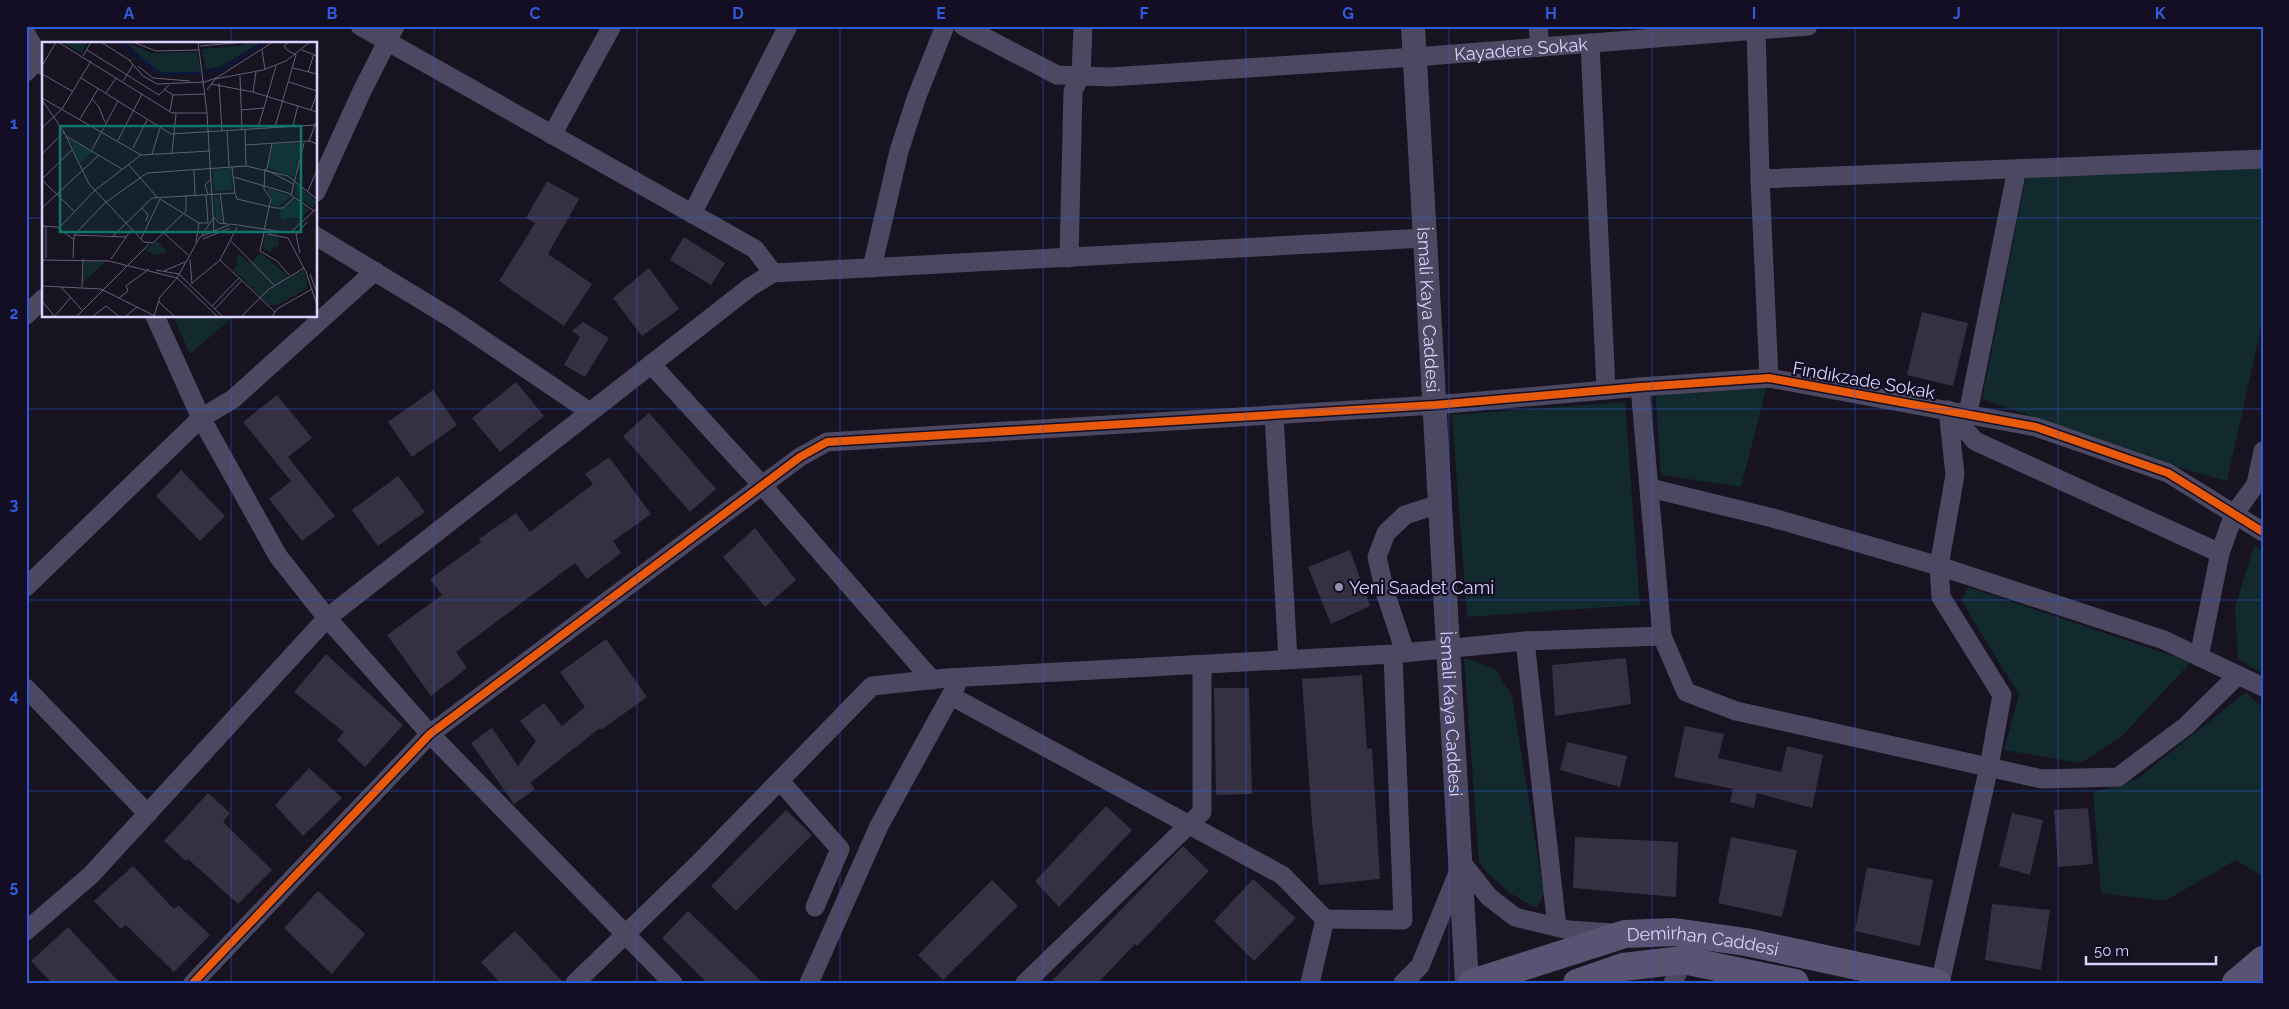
<svg xmlns="http://www.w3.org/2000/svg" width="2289" height="1009" font-family="Raleway,sans-serif">
<rect width="100%" height="100%" fill="#171320"/>
<!-- green -->
<g fill="#12292d">
<polygon points="2263,167 2263,319 2227,481 2184,469 1982,399 2026,176"/>
<polygon points="173,316 234,316 190,354"/>
<polygon points="1767,386 1741,487 1661,475 1655,388"/>
<polygon points="1625,402 1640,605 1467,617 1452,415"/>
<polygon points="2254,545 2263,552 2263,674 2238,659 2235,608"/>
<polygon points="1968,587 2191,662 2122,736 2081,763 2004,750 2019,695 1961,600"/>
<path d="M1464,658L1495,669L1512,696L1544,894L1537,908C1511,896 1497,884 1479,863Z"/>
<polygon points="2246,692 2263,708 2263,877 2236,860 2165,901 2101,893 2093,792 2137,779"/>
</g>
<!-- building -->
<g fill="#353142">
<polygon points="547,181 579,199 548,254 592,284 564,326 499,281 535,223 526,218"/>
<polygon points="684,237 725,263 711,285 670,260"/>
<polygon points="649,268 679,309 642,336 613,298"/>
<polygon points="1922,312 1968,323 1953,386 1907,375"/>
<polygon points="583,322 609,338 585,377 564,365 580,337 572,331"/>
<polygon points="516,382 544,416 500,452 472,418"/>
<polygon points="433,390 457,425 412,457 388,422"/>
<polygon points="277,395 312,438 288,457 335,516 302,541 269,499 291,481 243,422"/>
<polygon points="649,413 716,489 690,512 623,436"/>
<polygon points="609,457 651,514 613,541 621,553 587,579 575,563 456,652 467,668 431,696 387,635 442,595 430,579 481,542 479,539 516,513 530,532 593,484 585,474"/>
<polygon points="181,470 225,516 200,541 156,496"/>
<polygon points="398,476 425,512 378,546 352,510"/>
<polygon points="755,528 796,580 765,607 723,557"/>
<polygon points="1350,550 1370,606 1331,624 1308,567"/>
<polygon points="606,639 647,697 601,730 600,728 530,783 535,789 514,804 471,743 492,728 518,766 536,741 520,721 544,703 562,726 585,707 560,672"/>
<polygon points="326,654 403,725 365,767 337,740 344,732 294,692"/>
<polygon points="1626,658 1631,704 1555,716 1552,665"/>
<polygon points="1362,675 1367,749 1372,748 1380,879 1319,885 1312,822 1302,679"/>
<polygon points="1214,688 1249,688 1252,794 1216,795"/>
<polygon points="1685,726 1724,734 1718,758 1781,772 1787,746 1823,755 1812,808 1757,793 1754,808 1730,802 1733,789 1674,777"/>
<polygon points="1567,742 1627,756 1620,787 1560,770"/>
<polygon points="309,768 342,798 303,836 275,805"/>
<polygon points="208,793 230,813 223,822 272,870 238,904 188,859 186,861 164,841"/>
<polygon points="1106,806 1132,830 1059,907 1035,881"/>
<polygon points="2088,808 2093,864 2058,867 2054,810"/>
<polygon points="786,810 812,835 736,911 711,886"/>
<polygon points="2012,813 2043,820 2030,875 1999,866"/>
<polygon points="1575,837 1678,842 1676,897 1573,888"/>
<polygon points="1731,837 1797,850 1782,917 1718,903"/>
<polygon points="1183,846 1209,871 1137,946 1135,944 1098,983 1050,983"/>
<polygon points="133,866 174,909 178,905 210,935 174,972 126,925 121,929 94,901"/>
<polygon points="1867,867 1933,880 1920,946 1855,931"/>
<polygon points="1253,879 1296,918 1254,961 1214,921"/>
<polygon points="992,880 1018,906 943,980 918,955"/>
<polygon points="318,891 365,934 332,974 284,928"/>
<polygon points="1992,904 2050,910 2041,970 1985,960"/>
<polygon points="688,911 763,983 707,983 662,938"/>
<polygon points="68,927 120,983 52,983 31,961"/>
<polygon points="515,931 564,983 500,983 481,962"/>
</g>
<g fill="none" stroke-linecap="round" stroke-linejoin="round">
<!-- minor -->
<g stroke="#4c4861" stroke-width="19">
<polyline points="360,26 755,249 773,273"/>
<path id="s1" d="M963,26L1057,75L1110,77L1415,57L1808,26"/>
<polyline points="1538,26 1540,47"/>
<polyline points="1756,29 1760,179 1769,378"/>
<polyline points="26,34 44,66"/>
<polyline points="1590,43 1606,390"/>
<polyline points="26,72 40,58"/>
<polyline points="552,135 612,26"/>
<polyline points="1760,179 2263,159"/>
<polyline points="316,192 362,91 395,26"/>
<polyline points="692,214 788,26"/>
<polyline points="316,236 451,318 590,412"/>
<polyline points="1069,258 1073,91 1081,75 1083,26"/>
<polyline points="872,268 899,151 917,96 945,26"/>
<polyline points="26,315 44,298"/>
<polyline points="155,316 201,418 278,556 327,618 430,734 673,983"/>
<polyline points="651,364 762,485 932,680"/>
<polyline points="1968,413 2017,169"/>
<polyline points="1274,415 1288,659"/>
<polyline points="1650,488 1773,518 1939,566 2164,640 2263,687"/>
<polyline points="26,587 201,418 233,399 375,271"/>
<polyline points="1662,636 1686,692 1736,711 2042,779 2118,777 2186,726 2238,675"/>
<polyline points="1525,641 1557,927"/>
<polyline points="1405,652 1385,592 1377,557 1386,533 1405,515 1439,504"/>
<polyline points="2199,657 2220,553 2234,514 2256,484 2263,451"/>
<polyline points="26,688 148,814"/>
<polyline points="951,696 1282,875 1325,919 1403,920 1393,654"/>
<polyline points="780,781 840,849 815,907"/>
<polyline points="26,931 91,875 327,618 750,287 773,273 1425,238"/>
<polyline points="193,983 430,734 800,457 827,442 1435,405 1640,387 1769,378 2036,427 2168,473 2263,532"/>
<polyline points="575,983 699,863 872,686 947,678 1393,654 1525,641 1662,636 1640,387"/>
<polyline points="809,983 879,826 956,686"/>
<polyline points="1025,983 1202,812 1202,665"/>
<polyline points="1310,983 1325,919"/>
<polyline points="1403,983 1420,966 1462,863 1489,897 1515,917 1569,930 1613,933"/>
<polyline points="1673,983 1683,960"/>
<polyline points="1940,983 1989,767 2002,695 1941,597 1939,566 1955,475 1948,410 1975,441 2220,553"/>
</g>
<!-- tertiary -->
<path stroke="#4c4861" stroke-width="24" id="s2" d="M1413,26L1467,983"/>
<!-- secondary -->
<g stroke="#595473" stroke-width="28">
<path id="s3" d="M1472,983L1625,934L1674,932L1746,942L1937,983"/>
<polyline points="1577,983 1623,967 1683,960 1795,983"/>
<polyline points="2236,983 2263,960"/>
</g>
<defs>
<polyline id="cycleway" points="193,983 430,734 800,457 827,442 1435,405 1640,387 1769,378 2036,427 2168,473 2263,532"/>
</defs>
<!-- cycleway casing -->
<use href="#cycleway" stroke="#140e25" stroke-width="11"/>
<!-- cycleway -->
<use href="#cycleway" stroke="#e8590c" stroke-width="8"/>
</g>
<!-- grid -->
<path fill="none" stroke="#305bdc" stroke-width="1" stroke-opacity="0.55" d="M231,26V44M434,26V983M637,26V983M840,26V983M1043,26V983M1246,26V983M1449,26V983M1652,26V983M1855,26V983M2058,26V983M26,218H44M316,218H2263M231,316V983M26,409H2263M26,600H2263M26,791H2263"/>
<!-- markers -->
<circle fill="#968fb1" stroke="#140e25" stroke-width="2" cx="1339" cy="587" r="5"/>
<g text-anchor="middle" dominant-baseline="central" stroke-width="4.5" stroke-linejoin="round" paint-order="stroke">
<!-- street labels -->
<g font-size="18" fill="#dbd2ff" stroke="#140e25">
<text stroke="none"><textPath href="#s1" startOffset="571">Kayadere Sokak</textPath></text>
<text stroke="none"><textPath href="#s2" startOffset="284">İsmali Kaya Caddesi</textPath></text>
<text transform="translate(1864 380) rotate(10)">Fındıkzade Sokak</text>
<text stroke="none"><textPath href="#s2" startOffset="689">İsmali Kaya Caddesi</textPath></text>
<text stroke="none"><textPath href="#s3" startOffset="239">Demirhan Caddesi</textPath></text>
</g>
<!-- poi labels -->
<g font-size="18" fill="#dbd2ff" stroke="#140e25" text-anchor="start">
<text x="1349" y="587">Yeni Saadet Cami</text>
</g>
</g>
<!-- overview -->
<g transform="translate(42 42)">
<rect width="275" height="275" fill="#171320"/>
<path d="M20,0H45L40,11ZM84,0L110,11L155,10L159,30L121,31L109,24ZM204,0H220L179,24L164,28L160,7L197,4ZM27,97L51,110L38,121ZM260,101L252,135L226,126L231,102ZM189,126L190,148L172,149L171,128ZM255,141L275,159L271,166L253,153ZM225,146L248,154L237,164L229,163L230,157ZM172,153L177,157L180,180L174,175ZM254,157L267,169L257,177L253,175L239,178L238,167ZM223,192L237,195L236,205H232L229,210L221,207ZM115,199L126,210L114,213L102,208ZM219,211L247,235L262,228L266,246L236,263H227L191,228L196,223L194,219L196,212L208,221ZM42,219L63,220L41,241Z" fill="#12292d"/>
<path fill="none" stroke="#0a1840" stroke-width="2.5" d="M77,0L119,32L158,31M164,31L179,28L223,0"/>
<path fill="none" stroke="#655f79" stroke-width="1" d="M16,0L130,71H165M59,0L89,19M91,0L114,9L157,8M156,0L165,71L172,191M158,4L203,0M45,8L117,53L127,43M220,8L223,28M260,8L275,14M41,14L49,0M87,18L101,34L115,42L163,40L176,35L231,0M0,24L14,0M96,24L111,36L148,39M251,26L275,32M266,30L272,12M0,32L30,49M198,34L200,87M39,36L129,92L273,83M81,39L91,23M247,40L275,49M177,41L180,89M169,42L211,50L275,70M122,47L131,53L163,52M165,48L173,37L221,28L244,19L268,0M211,50L214,30M64,51L74,36M0,56L99,113M50,57L57,65L63,80M0,58L22,90L47,142L102,200L111,201L144,169V154M199,68L222,66M269,68L275,51M128,69L131,53M38,77L56,47M275,78L267,99L275,102M251,84L256,63M233,85L254,13L245,8L242,4L247,0M0,86L20,67L49,19M216,86L234,24M203,87L204,124M185,88L187,125M24,94L80,127M76,98L100,52M203,103L267,99M91,106L105,78M50,108L76,59M130,111L134,72M0,112L22,90M110,112L118,86M86,122L115,155M225,127L230,102M152,128L153,153M192,135L246,151L272,169M0,137L30,108M0,138L33,170M266,149L275,128M178,151L182,182M193,151L195,157L233,166H241L253,155M166,152L163,143L169,137M249,153L262,101M118,157L157,181H166L164,153M0,166L57,113M100,166L106,173L104,179M0,184L15,185L31,197M4,184V216M17,186L52,149L99,113L168,109M222,188L229,157L222,147L223,127L251,142M122,191L146,213M222,191L218,209L235,219L247,233M226,192L246,196M32,193L84,195M160,193L172,175L177,181L186,182M254,193L258,211M254,193L265,180M71,194L110,156L193,151L190,125M246,196L264,230L275,263M99,197L118,157M161,197L188,186M189,199L232,243M154,200L157,181M31,216L32,193L63,161L105,131L204,124L246,134L275,157M69,217L89,188M0,218L67,219L135,236L118,255L112,274M148,218L150,242M178,218L233,270M114,228L137,232M274,228L275,211M122,229L143,220M137,232L181,275M268,232L275,251M150,241L178,218L195,185M0,244L59,247L113,274M19,245L40,268M40,245L41,217M77,256L86,249L84,244L107,227M0,259L13,275M117,260L133,275M170,264L197,236M173,267L199,239M12,275L28,256M34,275L107,202M50,275L64,264L78,275M83,275L95,265M176,275L135,236L158,195L189,182L248,191L275,166M199,275L227,247L262,226M230,275L235,267L270,247"/>
<path fill="#0f766e" fill-opacity="0.15" stroke="#0f766e" stroke-width="2.5" d="M18,84H259V190H18Z"/>
<rect width="275" height="275" fill="none" stroke="#dbd2ff" stroke-width="2.5"/>
</g>
<!-- border -->
<rect width="2289" height="1009" fill="none" stroke="#140e25" stroke-width="55"/>
<!-- scale -->
<path d="M2086 956v8h130v-8" fill="none" stroke="#dbd2ff" stroke-width="2.5"/>
<text x="2094" y="956" font-size="15" fill="#dbd2ff" stroke="#140e25" stroke-width="4" paint-order="stroke">50 m</text>
<rect x="28" y="28" width="2234" height="954" fill="none" stroke="#305bdc" stroke-width="2"/>
<g font-size="16" text-anchor="middle" font-weight="bold" fill="#305bdc">
<text x="129" y="19">A</text>
<text x="332" y="19">B</text>
<text x="535" y="19">C</text>
<text x="738" y="19">D</text>
<text x="941" y="19">E</text>
<text x="1144" y="19">F</text>
<text x="1348" y="19">G</text>
<text x="1551" y="19">H</text>
<text x="1754" y="19">I</text>
<text x="1957" y="19">J</text>
<text x="2160" y="19">K</text>
<text x="14" y="129">1</text>
<text x="14" y="319">2</text>
<text x="14" y="510">3</text>
<text x="14" y="701">4</text>
<text x="14" y="892">5</text>
</g>
</svg>
